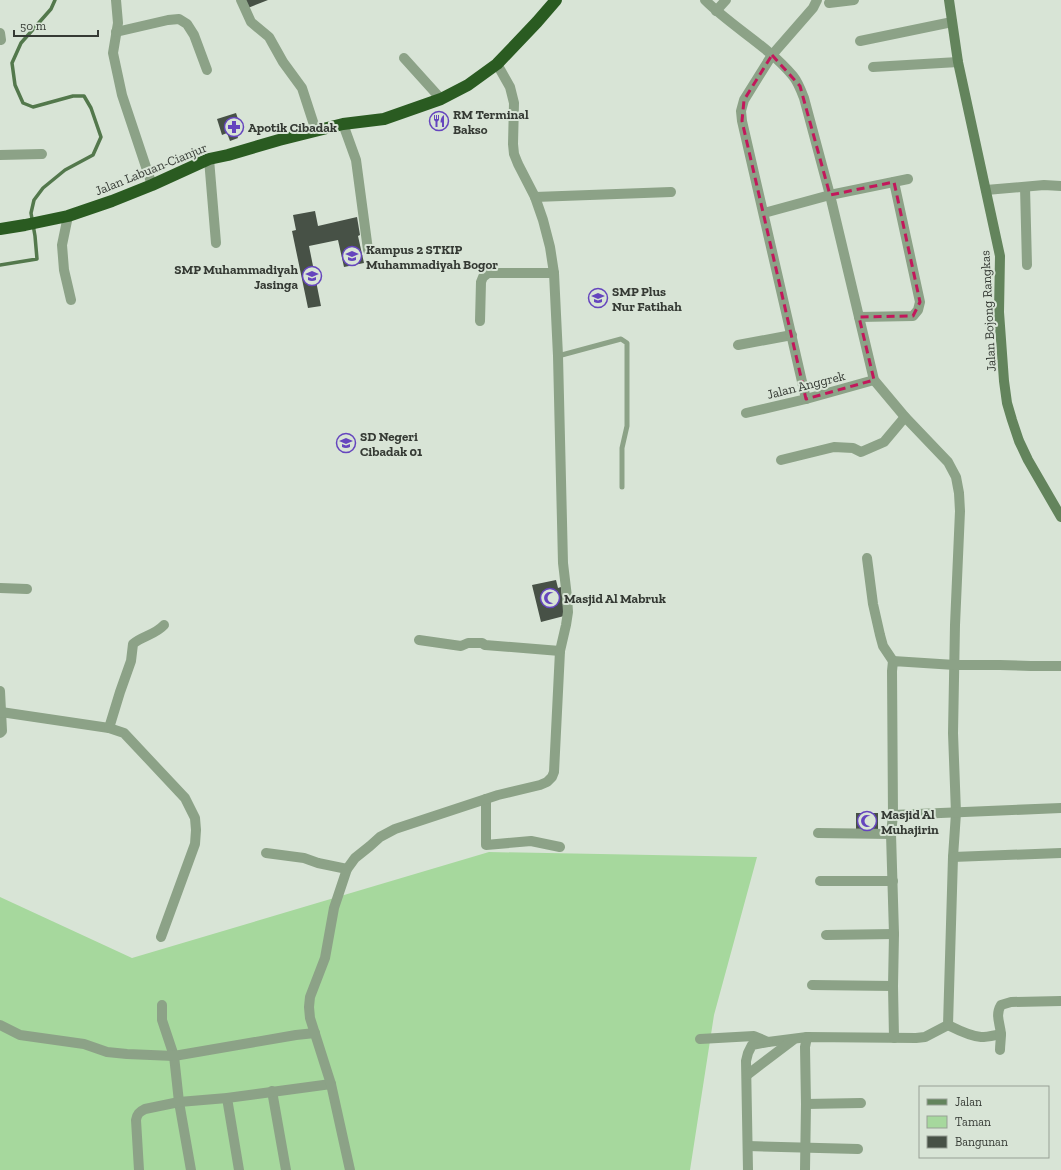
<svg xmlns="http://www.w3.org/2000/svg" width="1061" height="1170" font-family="'Zilla Slab',serif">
<rect width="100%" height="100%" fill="#d8e4d6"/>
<!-- green -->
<polygon fill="#a6d89d" points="489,852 757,857 714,1015 690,1170 0,1170 0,897 132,958"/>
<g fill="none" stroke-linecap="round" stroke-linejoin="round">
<!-- stream -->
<polyline stroke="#53784c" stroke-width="3.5" points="0,265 37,259 35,236 31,213 34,200 43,188 65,170 93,155 101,137 91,108 84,96 73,96 33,107 23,103 15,85 12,63 21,43 51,9 55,0"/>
</g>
<!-- building -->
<g fill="#475146">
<polygon points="245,0 268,0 248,8"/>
<polygon points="236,113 241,128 235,130 238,138 230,141 227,133 222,135 217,119"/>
<polygon points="315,211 318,226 357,217 360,235 358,236 364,263 344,267 338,240 309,246 321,306 308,308 292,231 296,230 293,215"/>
<polygon points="556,580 558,588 561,587 564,616 541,622 532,585"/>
<rect x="856" y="813" width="22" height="16"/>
</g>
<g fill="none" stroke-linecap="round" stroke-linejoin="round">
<!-- lane -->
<polyline stroke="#8ca287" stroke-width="5" points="558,356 621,339 627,343 627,426 622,448 622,487"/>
<!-- street -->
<g stroke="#8ca287" stroke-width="10">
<polyline points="116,0 118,23 113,53 122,95 152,185"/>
<polyline points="241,0 251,22 269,37 283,62 302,88 316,131"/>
<path d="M705,0C732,27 768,46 793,76C798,82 801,90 804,98L830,195L874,380L905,417L948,462L956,477L959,493L960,511L955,625L953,733L956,813L953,857L948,1025L925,1037L916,1038L807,1037L768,1042L752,1045L748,1053L746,1061L748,1170"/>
<polyline points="829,3 854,0"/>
<polyline points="716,11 726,0"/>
<polyline points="116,32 168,20 179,19 187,24 194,35 207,70"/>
<polyline points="0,33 1,40"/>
<polyline points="860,41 952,22"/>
<polyline points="404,58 441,99"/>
<polyline points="873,67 958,62"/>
<polyline points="343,124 356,160 368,250"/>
<polyline points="0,155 42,154"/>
<polyline points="209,159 216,243"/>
<polyline points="1025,187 1027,265"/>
<polyline points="986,190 1044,185 1061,186"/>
<polyline points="535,197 671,192"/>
<polyline points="764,213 830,195 908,179"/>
<polyline points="68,216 62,245 64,270 71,300"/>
<polyline points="859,317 913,316 918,310 920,302 894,182"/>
<polyline points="480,321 481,282 483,277 488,273 554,273"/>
<polyline points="738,345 792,335"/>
<polyline points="806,399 742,121 741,111 744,100 772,55 813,8 817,0"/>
<polyline points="746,413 806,399 874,380"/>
<polyline points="781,460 834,447 853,448 861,452 884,442 905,417"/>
<polyline points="867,558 873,604 880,635 883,646 893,661"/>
<polyline points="0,588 27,589"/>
<polyline points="419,640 461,646 468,643 482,643 485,645 560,651"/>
<polyline points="0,691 2,731 0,733"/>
<polyline points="1,712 109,728 124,733 185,798 195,818 196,830 195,844 161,937"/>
<path d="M109,728L120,692L131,661L133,644C142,636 155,635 164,625"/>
<polyline points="486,799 486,845 531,841 560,847"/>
<polyline points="893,815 1061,808"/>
<polyline points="818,833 891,834"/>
<polyline points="266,853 304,858 318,863 347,869"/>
<polyline points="953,857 1061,853"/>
<polyline points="820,881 893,881"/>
<polyline points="826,935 894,934"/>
<polyline points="812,985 893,986"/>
<polyline points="162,1005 162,1020 174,1056 179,1102 191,1170"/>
<polyline points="0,1025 20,1035 84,1044 107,1052 127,1054 174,1056 296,1035 315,1033"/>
<path d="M948,1025C958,1030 969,1036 981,1037C988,1037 995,1035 1001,1034"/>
<polyline points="894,1038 893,986 894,934 891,834 893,815 892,671 893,661 955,665 1000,665 1031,666 1061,666"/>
<polyline points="700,1039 754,1036 768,1042"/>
<path d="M1000,1050C1000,1045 1001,1039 1001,1034C1000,1023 995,1015 1001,1005L1011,1002L1061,1001"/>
<polyline points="747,1075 793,1040"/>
<polyline points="272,1091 286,1170"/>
<polyline points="227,1098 239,1170"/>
<polyline points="806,1104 861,1103"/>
<polyline points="748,1146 858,1149"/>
<path d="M139,1170L136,1120C137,1114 139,1112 145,1109L179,1102L227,1098L331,1084"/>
<polyline points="350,1170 331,1084 310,1018 309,1007 310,997 325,958 334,908 347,869 355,858 370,846 380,837 395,829 498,795 540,785 547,782 552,777 554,772 560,651 566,625 568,612 567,597 563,563 558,356 554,273 550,247 543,220 535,197 518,164 514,154 513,144 514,103 510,87 497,64"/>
<polyline points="805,1170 806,1104 805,1047 807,1037"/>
</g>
<!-- secondary -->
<polyline stroke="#63845c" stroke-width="10" points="949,0 958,62 1000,256 999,312 1004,381 1007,403 1012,420 1019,441 1028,460 1061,517"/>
<!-- highway -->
<polyline stroke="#2a5b21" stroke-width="12" points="0,229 25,225 68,216 112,201 152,185 209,159 228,155 279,140 343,124 384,119 441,99 468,85 497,64 537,22 556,0"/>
</g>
<!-- marked area -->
<path fill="none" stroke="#c2185b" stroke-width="3" stroke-dasharray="8 5" stroke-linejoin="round" d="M772,55L800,86L830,195L894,182L920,302L913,316L859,317L874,380L806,399L742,121L744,100Z"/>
<!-- icons -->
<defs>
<symbol id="restaurant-ring" viewBox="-11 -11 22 22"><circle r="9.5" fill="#d8e4d6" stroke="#6545be" stroke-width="1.5"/><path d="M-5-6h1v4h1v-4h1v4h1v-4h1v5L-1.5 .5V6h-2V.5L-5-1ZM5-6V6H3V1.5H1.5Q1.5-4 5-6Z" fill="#6545be"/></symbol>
<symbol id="pharmacy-ring" viewBox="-11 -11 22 22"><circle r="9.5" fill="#d8e4d6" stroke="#6545be" stroke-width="1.5"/><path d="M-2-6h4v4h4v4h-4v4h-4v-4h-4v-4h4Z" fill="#6545be"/></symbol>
<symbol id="university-ring" viewBox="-11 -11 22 22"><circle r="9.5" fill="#d8e4d6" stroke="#6545be" stroke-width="1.5"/><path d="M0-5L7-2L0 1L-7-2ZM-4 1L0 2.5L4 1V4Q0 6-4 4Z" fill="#6545be"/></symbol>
<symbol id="school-ring" viewBox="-11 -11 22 22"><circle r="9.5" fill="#d8e4d6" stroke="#6545be" stroke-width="1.5"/><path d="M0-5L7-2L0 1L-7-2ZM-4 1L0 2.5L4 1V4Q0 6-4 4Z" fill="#6545be"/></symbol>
<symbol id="mosque-ring" viewBox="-11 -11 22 22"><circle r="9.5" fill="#d8e4d6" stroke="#6545be" stroke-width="1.5"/><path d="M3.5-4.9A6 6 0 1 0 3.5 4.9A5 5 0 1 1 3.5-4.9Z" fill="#6545be"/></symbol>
</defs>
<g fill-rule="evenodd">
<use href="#restaurant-ring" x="428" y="110" width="22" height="22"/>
<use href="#pharmacy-ring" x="223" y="116" width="22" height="22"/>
<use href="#university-ring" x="341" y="245" width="22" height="22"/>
<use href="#school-ring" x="301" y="265" width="22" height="22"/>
<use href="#school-ring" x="587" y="287" width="22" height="22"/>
<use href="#school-ring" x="335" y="432" width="22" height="22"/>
<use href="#mosque-ring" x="539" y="587" width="22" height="22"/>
<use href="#mosque-ring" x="856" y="810" width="22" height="22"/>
</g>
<g text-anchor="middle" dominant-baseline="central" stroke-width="4" stroke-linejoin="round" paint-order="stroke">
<!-- poi labels -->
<g font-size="13" font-weight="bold" fill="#353a34" stroke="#d8e4d6" text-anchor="start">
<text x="453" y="114">RM Terminal<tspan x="453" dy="15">Bakso</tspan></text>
<text x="248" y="127">Apotik Cibadak</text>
<text x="366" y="249">Kampus 2 STKIP<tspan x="366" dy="15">Muhammadiyah Bogor</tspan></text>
<text x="298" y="269" text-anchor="end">SMP Muhammadiyah<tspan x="298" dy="15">Jasinga</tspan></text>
<text x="612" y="291">SMP Plus<tspan x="612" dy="15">Nur Fatihah</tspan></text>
<text x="360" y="436">SD Negeri<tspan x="360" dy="15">Cibadak 01</tspan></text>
<text x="564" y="598">Masjid Al Mabruk</text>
<text x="881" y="814">Masjid Al<tspan x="881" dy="15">Muhajirin</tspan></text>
</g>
<!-- street labels -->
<g font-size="13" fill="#353a34" stroke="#d8e4d6">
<text transform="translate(151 169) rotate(-22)">Jalan Labuan-Cianjur</text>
<text transform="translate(988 311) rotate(-93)">Jalan Bojong Rangkas</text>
<text transform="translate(806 385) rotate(-14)">Jalan Anggrek</text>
</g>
</g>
<!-- legend -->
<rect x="919" y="1086" width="130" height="72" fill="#d8e4d6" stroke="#97a095"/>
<rect x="927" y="1099" width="20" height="6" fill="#63845c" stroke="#97a095"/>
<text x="955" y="1106" font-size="12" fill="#353a34">Jalan</text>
<rect x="927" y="1116" width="20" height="12" fill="#a6d89d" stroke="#97a095"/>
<text x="955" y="1126" font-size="12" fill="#353a34">Taman</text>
<rect x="927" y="1136" width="20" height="12" fill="#475146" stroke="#97a095"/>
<text x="955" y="1146" font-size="12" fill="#353a34">Bangunan</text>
<!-- scale -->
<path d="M14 30v6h84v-6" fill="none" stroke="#353a34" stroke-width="2"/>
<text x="20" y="30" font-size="12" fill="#353a34" stroke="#d8e4d6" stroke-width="3" paint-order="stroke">50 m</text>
</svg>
